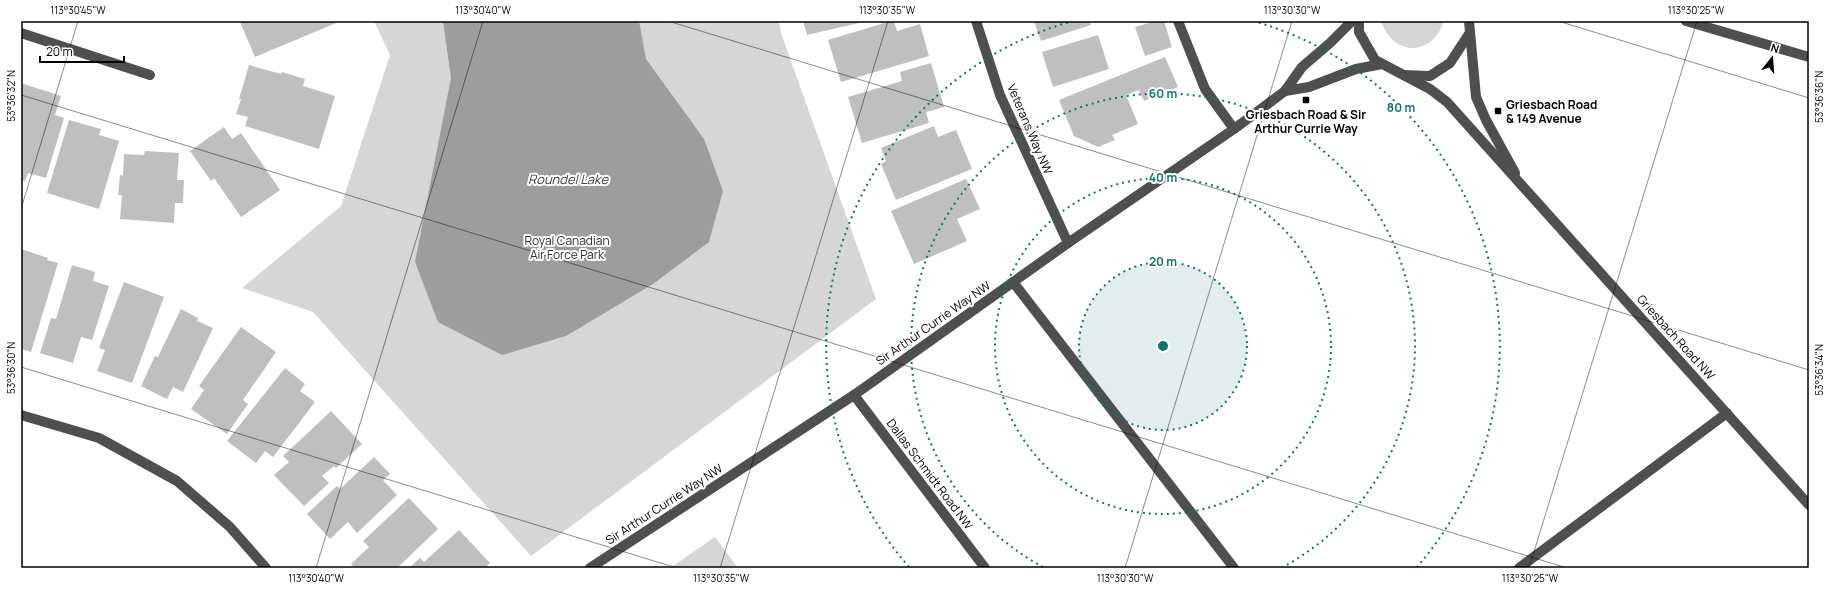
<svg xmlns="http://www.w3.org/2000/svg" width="1830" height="589" font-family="Manrope,sans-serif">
<rect width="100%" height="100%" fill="#fff"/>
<!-- green -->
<g fill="#d6d6d6">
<polygon points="374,21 779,21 781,33 876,299 531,556 313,312 242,288 341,206 390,55"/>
<path d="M1381,21H1444C1432,57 1393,57 1381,21Z"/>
<polygon points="715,537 738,568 670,568"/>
</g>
<!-- water -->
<polygon fill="#9d9d9d" points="443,21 639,21 646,59 704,139 723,191 709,242 653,284 566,336 502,355 438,322 415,262 451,78"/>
<!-- building -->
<g fill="#bfbfbf">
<polygon points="242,21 341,21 255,57 240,22"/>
<polygon points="803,21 863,21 863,22 807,35"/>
<polygon points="891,21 894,21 897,31 920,24 929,56 841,82 828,40"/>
<polygon points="1034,21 1089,21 1091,25 1041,41"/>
<polygon points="1156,21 1164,21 1172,47 1145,56 1135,27"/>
<polygon points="1098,35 1109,69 1053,87 1042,52"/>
<polygon points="1165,57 1178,87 1144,101 1139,90 1126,95 1138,124 1112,135 1115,140 1098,147 1074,136 1059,100"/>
<polygon points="931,63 944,107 926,112 929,123 862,143 848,97 902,81 900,72"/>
<polygon points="249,65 281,74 282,72 305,79 303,86 335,96 319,149 245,126 248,117 236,114 241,99 239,99"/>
<polygon points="21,83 61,96 55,115 64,118 46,178 28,173 25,181 21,180"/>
<polygon points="69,120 101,129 99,135 119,141 99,209 47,193"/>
<polygon points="934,126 938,137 956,130 972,169 896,200 881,164 886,161 881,148"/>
<polygon points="224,127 232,139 241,133 280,190 241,217 214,178 211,181 190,151"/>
<polygon points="145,151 179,153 177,180 184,180 183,203 175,203 174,223 120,219 122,195 118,195 120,175 123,176 124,154 144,155"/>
<polygon points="966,179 980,209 957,219 967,241 914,264 891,211"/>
<polygon points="21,249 48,258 47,260 58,263 31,352 21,349"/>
<polygon points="72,265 95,272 93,281 109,286 92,340 81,337 73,363 40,353 51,318 56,319"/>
<polygon points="124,282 164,297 132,383 97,371 105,350 99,348"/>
<polygon points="181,309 198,318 197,321 213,328 183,392 173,387 167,399 141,386 155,356 158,357"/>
<polygon points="241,327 276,352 243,400 248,404 227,434 191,409 204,390 199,386"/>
<polygon points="285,368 305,384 300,391 315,402 273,457 265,451 256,463 227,441"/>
<polygon points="331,411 362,444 336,468 334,466 322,476 329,483 304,506 274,475 289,462 283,456"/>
<polygon points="374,457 390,474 383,480 397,495 357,533 348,522 330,539 307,514 337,486 340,489"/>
<polygon points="409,498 438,529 397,568 355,568 351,564 369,547 363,541"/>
<polygon points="459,530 490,563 485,568 409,568 420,558 424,562"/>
</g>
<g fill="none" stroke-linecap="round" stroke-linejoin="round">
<!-- minor -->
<g stroke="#4f4f4f" stroke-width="10">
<polyline points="976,21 1000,95 1068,243"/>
<polyline points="1178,21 1205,89 1234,129"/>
<polyline points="1359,21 1359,32 1375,60 1430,89 1447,102 1809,505"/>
<polyline points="1469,21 1476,97 1486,120 1515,173"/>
<polyline points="1686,21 1809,57"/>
<polyline points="21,33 150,75"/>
<polyline points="1404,75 1430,76 1450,63 1469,34"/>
<polyline points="1285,91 1309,87 1356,69 1382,64"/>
<polyline points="1013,282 1234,568"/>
<polyline points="854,395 985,568"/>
<polyline points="21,415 99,438 177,481 230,527 266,568"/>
<polyline points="590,568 854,395 1068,243 1234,129 1285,91 1302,67 1330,43 1352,21"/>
<polyline points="1519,568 1727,413"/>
</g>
</g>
<!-- ticks -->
<path fill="none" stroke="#000" stroke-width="1" stroke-opacity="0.45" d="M668,21L1809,370M1558,21L1809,98M21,95L1567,568M21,209L78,21M21,367L677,568M316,568L483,21M720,568L888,21M1125,568L1292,21M1529,568L1697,21"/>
<!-- distance rings -->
<circle cx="1163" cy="346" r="84" fill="#0f766e" fill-opacity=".12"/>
<g fill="none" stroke="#0f766e" stroke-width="2" stroke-dasharray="2 4">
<circle cx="1163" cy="346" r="84"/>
<circle cx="1163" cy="346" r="168"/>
<path d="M1043 567A252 252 0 1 1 1283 567"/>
<path d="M909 567A337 337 0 0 1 1073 21M1253 21A337 337 0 0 1 1417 567"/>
</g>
<!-- markers -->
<g fill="#000" stroke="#fff" stroke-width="1.5">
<rect x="1302" y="96" width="8" height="8" rx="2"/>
<rect x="1494" y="107" width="8" height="8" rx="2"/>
</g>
<g text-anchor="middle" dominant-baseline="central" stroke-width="4" stroke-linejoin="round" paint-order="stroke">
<!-- poi labels -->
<g font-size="12" font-weight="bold" fill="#000" stroke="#fff" text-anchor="start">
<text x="1506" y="104">Griesbach Road<tspan x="1506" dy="14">&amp; 149 Avenue</tspan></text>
<text x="1306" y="114" text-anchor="middle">Griesbach Road &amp; Sir<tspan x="1306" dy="14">Arthur Currie Way</tspan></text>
</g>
<!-- street labels -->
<g font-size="12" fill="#000" stroke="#fff">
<text transform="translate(1030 129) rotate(67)">Veterans Way NW</text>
<text transform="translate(933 323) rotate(-35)">Sir Arthur Currie Way NW</text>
<text transform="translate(1676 337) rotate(48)">Griesbach Road NW</text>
<text transform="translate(930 474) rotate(53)">Dallas Schmidt Road NW</text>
<text transform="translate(664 504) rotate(-33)">Sir Arthur Currie Way NW</text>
</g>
<!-- park labels -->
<g font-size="12" fill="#2d2d2d" stroke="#fff">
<text x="567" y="240">Royal Canadian<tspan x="567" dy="14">Air Force Park</tspan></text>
</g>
<!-- water labels -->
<g font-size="13" font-style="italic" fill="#3e3e3e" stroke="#fff">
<text x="568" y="179">Roundel Lake</text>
</g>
</g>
<circle cx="1163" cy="346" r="6" fill="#0f766e" stroke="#fff" stroke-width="2"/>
<g font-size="12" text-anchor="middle" font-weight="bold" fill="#0f766e" stroke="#fff" stroke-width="4" stroke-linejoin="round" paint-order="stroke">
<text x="1163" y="98">60 m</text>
<text x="1401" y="112">80 m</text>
<text x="1163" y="182">40 m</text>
<text x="1163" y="266">20 m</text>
</g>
<!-- border -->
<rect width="1830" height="589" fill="none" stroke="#ffffff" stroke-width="44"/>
<!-- north arrow -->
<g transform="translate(1772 58) rotate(17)" stroke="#ffffff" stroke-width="3" paint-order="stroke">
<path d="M0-3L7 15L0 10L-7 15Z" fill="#000000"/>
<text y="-6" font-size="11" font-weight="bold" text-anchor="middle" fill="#000000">N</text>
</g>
<!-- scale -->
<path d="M40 56v6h84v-6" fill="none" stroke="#000000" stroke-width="2"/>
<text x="46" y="56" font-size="12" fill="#000000" stroke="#ffffff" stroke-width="3" paint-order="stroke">20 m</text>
<rect x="22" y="22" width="1786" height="545" fill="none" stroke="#000" stroke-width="1.5"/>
<g font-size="10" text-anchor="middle" fill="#000">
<text x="78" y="14">113°30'45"W</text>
<text x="483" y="14">113°30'40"W</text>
<text x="887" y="14">113°30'35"W</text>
<text x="1292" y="14">113°30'30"W</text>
<text x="1696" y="14">113°30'25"W</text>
<text transform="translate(11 96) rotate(-90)" y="4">53°36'32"N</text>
<text transform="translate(1819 97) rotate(-90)" y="4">53°36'36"N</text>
<text transform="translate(11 368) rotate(-90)" y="4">53°36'30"N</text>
<text transform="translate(1819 370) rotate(-90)" y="4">53°36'34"N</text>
<text x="316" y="582">113°30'40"W</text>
<text x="721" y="582">113°30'35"W</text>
<text x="1125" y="582">113°30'30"W</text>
<text x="1530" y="582">113°30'25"W</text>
</g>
</svg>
